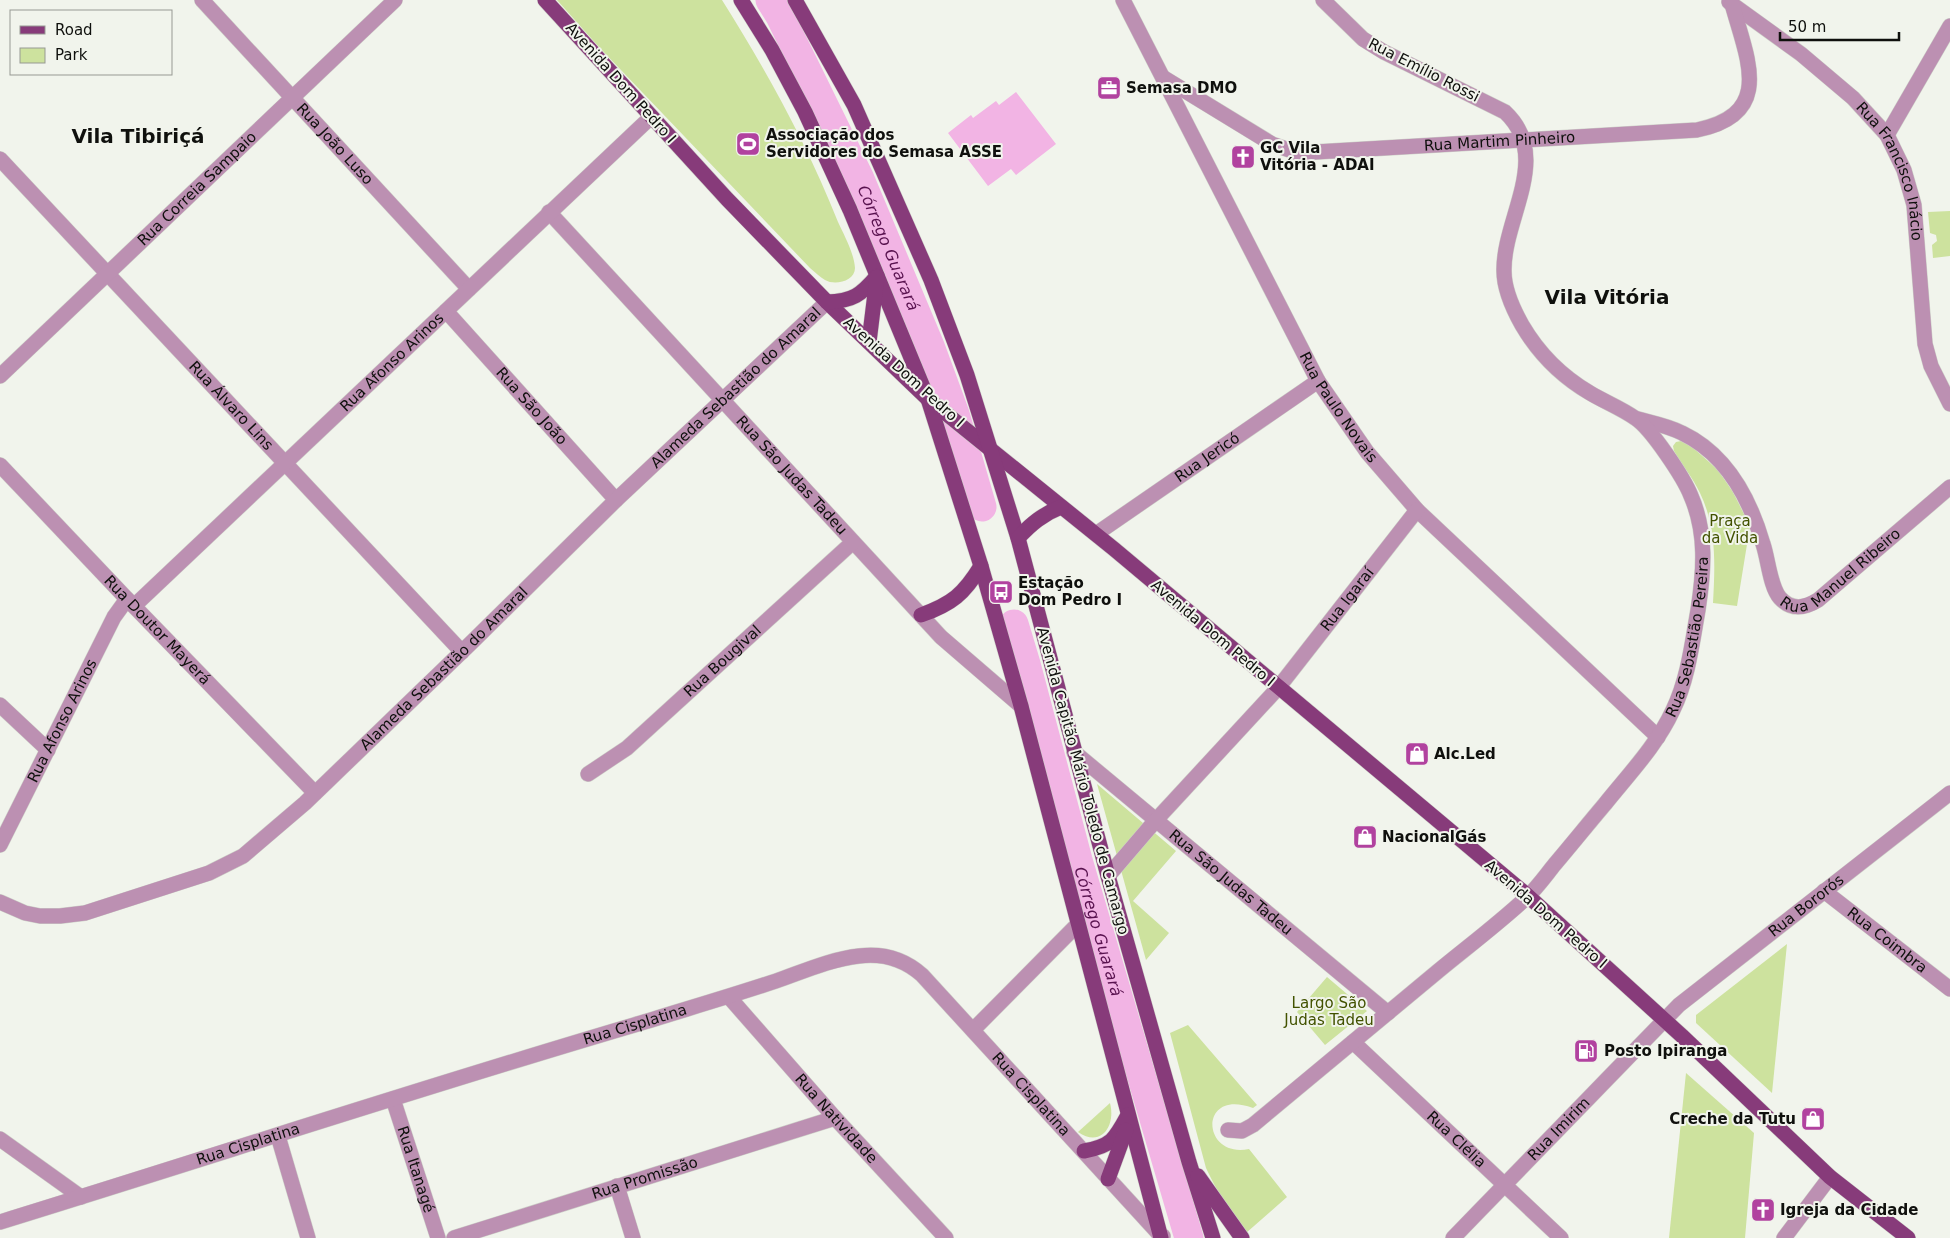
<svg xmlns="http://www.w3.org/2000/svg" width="1950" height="1238" font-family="'DejaVu Sans',sans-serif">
<rect width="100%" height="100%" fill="#f1f4ec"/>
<!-- green -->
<g fill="#cde29e">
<path d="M557,0H722C766,70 807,144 838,222C844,235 854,253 855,268C855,281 835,286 825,280C820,277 815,272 810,268L599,47Z"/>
<polygon points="1950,211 1950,256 1933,258 1932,245 1937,241 1936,235 1930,233 1928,212"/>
<path d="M1681,441L1690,445L1718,470L1733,492L1750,526L1737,606L1713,603C1715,566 1717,528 1700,493C1693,478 1682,465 1674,451L1673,446L1676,442Z"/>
<polygon points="1097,784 1176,851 1133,901 1169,933 1146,960"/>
<polygon points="1787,944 1772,1093 1696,1023 1696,1015"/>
<polygon points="1327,977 1367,1011 1325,1045 1297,1012"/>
<path d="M1188,1025L1257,1105L1253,1108C1198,1087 1201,1159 1249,1149L1287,1197L1246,1233C1231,1213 1217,1192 1206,1168L1170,1033Z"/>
<polygon points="1686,1073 1754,1133 1745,1238 1669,1238"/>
<path d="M1110,1103C1116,1126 1101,1148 1078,1132Z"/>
</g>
<!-- water -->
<polygon fill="#f2b4e4" points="1016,92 1056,144 1016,175 1011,169 988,186 948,133 971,115 973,118 996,101 999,105"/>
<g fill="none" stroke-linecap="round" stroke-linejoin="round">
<!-- river -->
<g stroke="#f2b4e4" stroke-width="29">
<path id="s1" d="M770,0L780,16L860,179L930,346L955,414L982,507"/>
<path id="s2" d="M1014,624L1026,664L1078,860L1189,1238"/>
</g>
<defs>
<g id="minor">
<path id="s3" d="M202,0L469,289"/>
<path id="s4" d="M1123,0L1318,381L1367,452L1417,510L1658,737"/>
<path id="s5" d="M1729,2L1801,54L1853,98L1887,135L1904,170L1914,205L1925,344L1931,366L1950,404"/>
<path id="s6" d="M1164,78L1272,144L1298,153L1697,130C1775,114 1747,59 1732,4"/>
<polyline points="1887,135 1950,26"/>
<path id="s7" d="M0,159L462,652"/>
<path id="s8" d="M549,212L941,637L1021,706"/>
<path id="s9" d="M446,311L616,500"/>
<path id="s10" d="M0,376L395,0"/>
<path id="s11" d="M1638,419C1653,423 1669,426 1682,433C1726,454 1750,499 1763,544C1768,558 1770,587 1780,598C1792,611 1805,608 1818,600L1950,487"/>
<path id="s12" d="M0,465L127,599L315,793"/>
<path id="s13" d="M1096,534L1318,381"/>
<path id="s14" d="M134,606L651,117"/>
<polyline points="0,705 48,750"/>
<path id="s15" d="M1074,752L1388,1013"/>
<path id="s16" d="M588,774L627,748L853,542"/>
<path id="s17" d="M0,845L114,617L127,599"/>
<path id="s18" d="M1108,876L1156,820L1278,688L1417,510"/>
<path id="s19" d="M1824,891L1950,989"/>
<path id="s20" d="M0,902L25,913L40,916H60L85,913L209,873L243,856L305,803L473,641L616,500L827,302"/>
<path id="s21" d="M729,997L835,1118L946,1238"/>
<polyline points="973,1030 1078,924"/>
<path id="s22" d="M1353,1042L1561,1238"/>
<path id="s23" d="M393,1099L438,1238"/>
<path id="s24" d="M1228,1130L1242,1131L1253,1125C1314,1074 1375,1023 1437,972C1466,948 1498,924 1526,898C1537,888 1546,875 1555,864C1572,844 1588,824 1605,804C1629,774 1657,745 1673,710C1688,679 1692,644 1698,610C1704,571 1707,533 1691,496C1684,478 1651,428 1635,418C1621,408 1605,402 1590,393C1561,376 1539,354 1522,325C1513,309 1504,290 1504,271C1503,218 1553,157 1505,112L1384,52L1363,39L1323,0"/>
<polyline points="278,1136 308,1238"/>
<polyline points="0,1139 81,1197"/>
<polyline points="617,1186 633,1238"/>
<path id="s25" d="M0,1222C214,1156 426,1086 641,1023C686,1009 731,996 776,981C802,972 831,959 859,956C883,953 904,959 922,975L1160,1235L1163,1236"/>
<path id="s26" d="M454,1238L835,1118"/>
<path id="s27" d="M1453,1238L1679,1005L1950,793"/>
<polyline points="1784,1238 1830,1177"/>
</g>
<g id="major">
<polyline points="545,0 727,199 827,302 928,399 1114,549 1528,896 1682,1036 1830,1177 1908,1238"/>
<polyline points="741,0 772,50 805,112 850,210 928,399 981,566 1021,706 1161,1238"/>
<polyline points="795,0 854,105 931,280 967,375 1018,538 1108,876 1189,1162 1213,1238"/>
<path d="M827,302C853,301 861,295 877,276"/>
<polyline points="869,342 877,277"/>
<path d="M1018,538C1031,524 1043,514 1061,507"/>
<path d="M921,615C952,604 964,594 981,566"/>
<path d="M1084,1151C1112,1146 1115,1139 1128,1115"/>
<polyline points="1198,1176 1242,1238"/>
<polyline points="1108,1179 1126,1130"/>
</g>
</defs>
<!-- minor casing -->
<use href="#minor" stroke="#cdd0c8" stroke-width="16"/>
<!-- major casing -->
<use href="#major" stroke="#cdd0c8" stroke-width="16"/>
<!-- minor -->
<use href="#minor" stroke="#bc90b2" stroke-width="15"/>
<!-- major -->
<use href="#major" stroke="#873b7a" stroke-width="15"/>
</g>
<!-- icons -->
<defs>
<symbol id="office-square" viewBox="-11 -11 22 22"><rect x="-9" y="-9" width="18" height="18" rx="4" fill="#b1429f" stroke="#f1f4ec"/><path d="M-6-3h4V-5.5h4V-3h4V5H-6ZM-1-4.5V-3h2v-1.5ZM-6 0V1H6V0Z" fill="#fff"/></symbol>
<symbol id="stadium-square" viewBox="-11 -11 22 22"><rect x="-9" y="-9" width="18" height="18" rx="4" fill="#b1429f" stroke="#f1f4ec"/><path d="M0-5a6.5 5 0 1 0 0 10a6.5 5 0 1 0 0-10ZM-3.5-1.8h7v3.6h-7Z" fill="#fff"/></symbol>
<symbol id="church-square" viewBox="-11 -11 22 22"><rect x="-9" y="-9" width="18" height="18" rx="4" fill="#b1429f" stroke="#f1f4ec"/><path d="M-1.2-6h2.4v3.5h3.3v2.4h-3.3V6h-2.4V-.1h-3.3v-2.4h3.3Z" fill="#fff"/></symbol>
<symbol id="bus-square" viewBox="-11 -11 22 22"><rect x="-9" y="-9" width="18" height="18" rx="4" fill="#b1429f" stroke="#f1f4ec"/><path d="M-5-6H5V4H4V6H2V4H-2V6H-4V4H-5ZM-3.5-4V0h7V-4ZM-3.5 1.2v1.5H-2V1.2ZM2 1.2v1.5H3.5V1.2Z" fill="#fff"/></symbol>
<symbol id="shop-square" viewBox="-11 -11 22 22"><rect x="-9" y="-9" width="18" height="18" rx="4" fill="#b1429f" stroke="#f1f4ec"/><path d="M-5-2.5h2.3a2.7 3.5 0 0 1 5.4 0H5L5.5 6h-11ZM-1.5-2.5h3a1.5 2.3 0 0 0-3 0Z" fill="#fff"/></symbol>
<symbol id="fuel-square" viewBox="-11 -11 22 22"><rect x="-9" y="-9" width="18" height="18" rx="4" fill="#b1429f" stroke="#f1f4ec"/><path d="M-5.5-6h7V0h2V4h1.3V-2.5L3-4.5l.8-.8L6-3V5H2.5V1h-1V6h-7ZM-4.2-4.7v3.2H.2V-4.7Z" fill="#fff"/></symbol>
</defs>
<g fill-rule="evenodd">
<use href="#office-square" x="1095" y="74" width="28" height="28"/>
<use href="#stadium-square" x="734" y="130" width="28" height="28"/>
<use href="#church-square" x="1229" y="143" width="28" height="28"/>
<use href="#bus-square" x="987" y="578" width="28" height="28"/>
<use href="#shop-square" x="1403" y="740" width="28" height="28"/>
<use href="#shop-square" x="1351" y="823" width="28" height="28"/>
<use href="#fuel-square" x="1572" y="1037" width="28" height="28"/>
<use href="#shop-square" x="1799" y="1105" width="28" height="28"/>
<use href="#church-square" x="1749" y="1196" width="28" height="28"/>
</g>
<g text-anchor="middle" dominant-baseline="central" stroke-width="4" stroke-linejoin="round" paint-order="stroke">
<!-- street labels -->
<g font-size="15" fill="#0f100d" stroke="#f1f4ec">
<text transform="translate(1424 70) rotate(27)">Rua Emílio Rossi</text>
<text transform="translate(621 83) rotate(48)">Avenida Dom Pedro I</text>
<text stroke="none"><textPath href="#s6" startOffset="356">Rua Martim Pinheiro</textPath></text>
<text stroke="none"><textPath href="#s3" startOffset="196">Rua João Luso</textPath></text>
<text stroke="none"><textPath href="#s5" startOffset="242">Rua Francisco Inácio</textPath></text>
<text stroke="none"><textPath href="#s10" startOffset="272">Rua Correia Sampaio</textPath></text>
<text stroke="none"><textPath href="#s14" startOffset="355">Rua Afonso Arinos</textPath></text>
<text transform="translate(904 372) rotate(42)">Avenida Dom Pedro I</text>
<text stroke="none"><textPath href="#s20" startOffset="936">Alameda Sebastião do Amaral</textPath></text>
<text stroke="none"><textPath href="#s7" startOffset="338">Rua Álvaro Lins</textPath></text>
<text stroke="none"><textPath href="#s9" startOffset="128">Rua São João</textPath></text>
<text stroke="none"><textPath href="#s4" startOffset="461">Rua Paulo Novais</textPath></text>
<text stroke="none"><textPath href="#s13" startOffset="135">Rua Jericó</textPath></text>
<text stroke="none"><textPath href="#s8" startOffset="358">Rua São Judas Tadeu</textPath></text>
<text stroke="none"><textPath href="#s11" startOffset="320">Rua Manuel Ribeiro</textPath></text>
<text stroke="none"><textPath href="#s18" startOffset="366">Rua Igaraí</textPath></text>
<text stroke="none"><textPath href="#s12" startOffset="228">Rua Doutor Mayerá</textPath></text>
<text transform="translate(1213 633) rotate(40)">Avenida Dom Pedro I</text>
<text stroke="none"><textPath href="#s24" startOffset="696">Rua Sebastião Pereira</textPath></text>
<text stroke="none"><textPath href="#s16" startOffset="176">Rua Bougival</textPath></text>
<text stroke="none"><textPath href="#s20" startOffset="531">Alameda Sebastião do Amaral</textPath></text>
<text stroke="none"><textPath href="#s17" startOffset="139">Rua Afonso Arinos</textPath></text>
<text transform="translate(1083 781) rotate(75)">Avenida Capitão Mário Toledo de Camargo</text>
<text stroke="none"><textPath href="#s15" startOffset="204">Rua São Judas Tadeu</textPath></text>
<text stroke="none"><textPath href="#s27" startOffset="486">Rua Bororós</textPath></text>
<text transform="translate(1546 914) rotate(41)">Avenida Dom Pedro I</text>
<text stroke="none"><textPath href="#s19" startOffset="80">Rua Coimbra</textPath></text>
<text stroke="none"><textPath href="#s25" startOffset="665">Rua Cisplatina</textPath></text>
<text stroke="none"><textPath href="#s25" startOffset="1129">Rua Cisplatina</textPath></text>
<text stroke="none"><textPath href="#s21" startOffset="162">Rua Natividade</textPath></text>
<text stroke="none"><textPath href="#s27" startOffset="152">Rua Imirim</textPath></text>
<text stroke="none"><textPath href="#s22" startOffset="142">Rua Clélia</textPath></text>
<text stroke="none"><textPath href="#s25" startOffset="260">Rua Cisplatina</textPath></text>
<text stroke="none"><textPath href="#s23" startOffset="74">Rua Itanagé</textPath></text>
<text stroke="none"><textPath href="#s26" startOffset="200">Rua Promissão</textPath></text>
</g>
<!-- poi labels -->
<g font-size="15" font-weight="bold" fill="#0f100d" stroke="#f1f4ec" text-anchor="start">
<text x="1126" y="88">Semasa DMO</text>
<text x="766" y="135">Associação dos<tspan x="766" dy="17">Servidores do Semasa ASSE</tspan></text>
<text x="1260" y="148">GC Vila<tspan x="1260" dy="17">Vitória - ADAI</tspan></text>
<text x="1018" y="583">Estação<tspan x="1018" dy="17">Dom Pedro I</tspan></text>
<text x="1434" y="754">Alc.Led</text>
<text x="1382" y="837">NacionalGás</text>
<text x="1604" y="1051">Posto Ipiranga</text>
<text x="1796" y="1119" text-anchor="end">Creche da Tutu</text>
<text x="1780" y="1210">Igreja da Cidade</text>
</g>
<!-- park labels -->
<g font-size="15" fill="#425200" stroke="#f1f4ec">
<text x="1730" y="521">Praça<tspan x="1730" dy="17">da Vida</tspan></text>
<text x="1329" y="1003">Largo São<tspan x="1329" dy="17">Judas Tadeu</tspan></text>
</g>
<!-- water labels -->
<g font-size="16" font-style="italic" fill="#59124f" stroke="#f1f4ec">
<text stroke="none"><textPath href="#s1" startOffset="275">Córrego Guarará</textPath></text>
<text stroke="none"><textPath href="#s2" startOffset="319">Córrego Guarará</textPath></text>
</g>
<!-- district labels -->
<g font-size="20" font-weight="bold" fill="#0f100d" stroke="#f1f4ec">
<text x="138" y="136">Vila Tibiriçá</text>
<text x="1607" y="297">Vila Vitória</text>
</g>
</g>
<!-- legend -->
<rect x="10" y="10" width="162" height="65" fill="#f1f4ec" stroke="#979993"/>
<rect x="20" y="26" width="25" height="8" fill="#873b7a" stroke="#979993"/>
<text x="55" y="35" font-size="15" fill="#0f100d">Road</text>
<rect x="20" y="48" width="25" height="15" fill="#cde29e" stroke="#979993"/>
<text x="55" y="60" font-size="15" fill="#0f100d">Park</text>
<!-- scale -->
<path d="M1780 32v8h119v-8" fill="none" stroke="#0f100d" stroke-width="2.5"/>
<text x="1788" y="32" font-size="15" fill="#0f100d" stroke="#f1f4ec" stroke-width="4" paint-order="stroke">50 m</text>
</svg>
